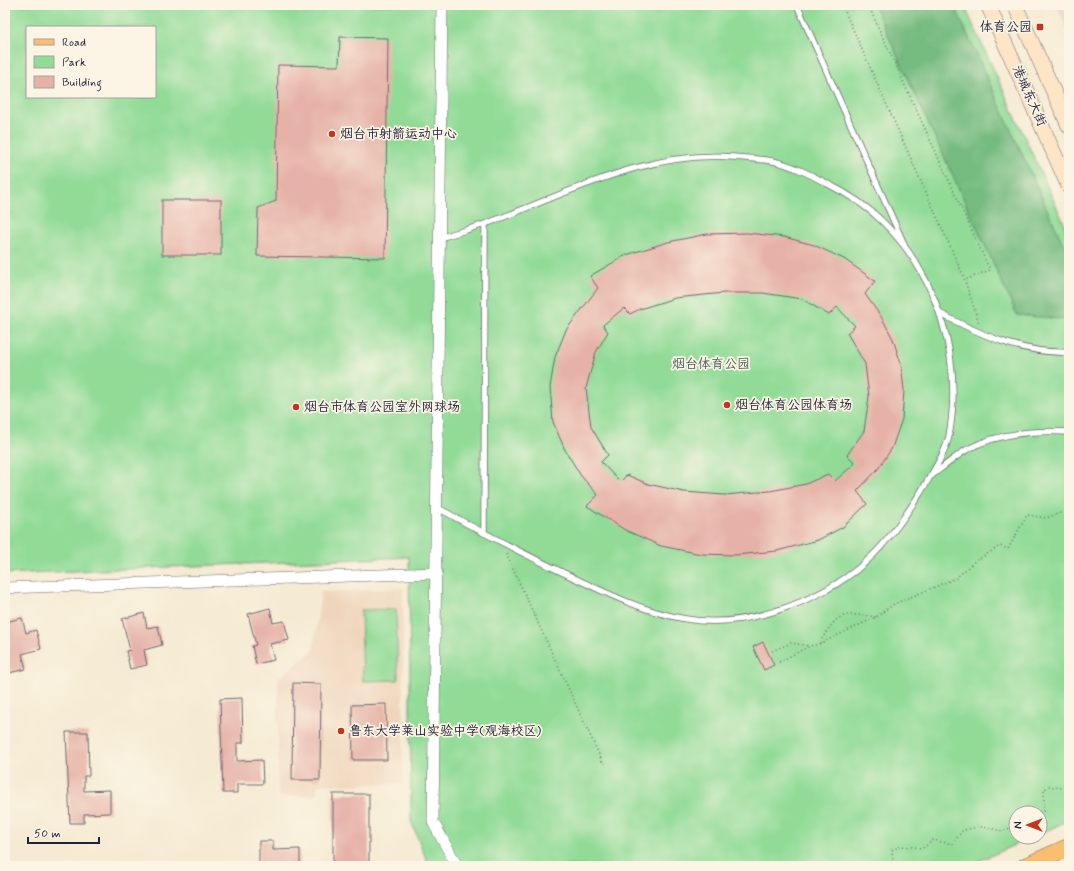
<svg xmlns="http://www.w3.org/2000/svg" width="1074" height="871" font-family="Mynerve,'LXGW WenKai TC',sans-serif">
<rect width="100%" height="100%" fill="#fcf5e5"/>
<filter id="ink" filterUnits="userSpaceOnUse"><feTurbulence type="fractalNoise" baseFrequency=".025" numOctaves="2"/><feDisplacementMap in="SourceGraphic" scale="8" xChannelSelector="R" yChannelSelector="G"/><feConvolveMatrix kernelMatrix="1 2 1 2 8 2 1 2 1" color-interpolation-filters="sRGB"/></filter>
<filter id="wash" filterUnits="userSpaceOnUse"><feTurbulence type="fractalNoise" baseFrequency=".012" numOctaves="4" result="noise"/><feDisplacementMap in="SourceGraphic" scale="16" xChannelSelector="R" yChannelSelector="G"/><feGaussianBlur stdDeviation="0.9" result="paint"/><feColorMatrix in="noise" values="0 0 0 0 0 0 0 0 0 0 0 0 0 0 0 0 0 1.4 0 .05"/><feComposite in="paint" operator="in"/></filter>
<g filter="url(#wash)">
<rect width="100%" height="100%" fill="#f5ead2"/>
<!-- built -->
<g fill="#f0d5bc">
<polygon points="1056,5 1069,5 1069,34"/>
<polygon points="403,588 403,784 318,785 316,795 278,797 278,678 313,651 321,592"/>
</g>
<!-- green -->
<g fill="#91db97" stroke="#5a7e69" fill-rule="evenodd">
<path d="M5,5H964L1069,234V820L1040,834V813H1016V837H1032L968,866H429L411,821L409,557L5,574ZM27,27H155V97H27Z"/>
<polygon points="396,609 398,680 363,681 361,610"/>
</g>
<!-- forest -->
<polygon fill="#74bb80" stroke="#4b6e5e" points="874,5 954,5 1069,257 1069,320 1017,315"/>
<g id="blocks">
<!-- building -->
<g fill="#e6b2a7" fill-rule="evenodd">
<polygon points="340,37 388,38 385,258 257,256 258,208 276,201 278,65 339,66"/>
<rect x="162" y="200" width="59" height="55"/>
<path d="M748,233L784,237L814,245L844,259L875,281L865,294L882,318L893,339L901,364L904,390L902,419L892,448L878,469L857,491L867,504L843,527L818,540L777,551L735,555L701,554L661,546L625,530L587,506L598,495L581,476L565,450L553,422L550,387L555,357L566,330L598,288L590,276L626,255L668,242L707,234ZM724,293H763L802,299L829,315L837,307L855,326L847,333L865,364L869,397L864,431L847,455L855,463L835,481L828,474L806,484L770,491L724,495L684,492L648,484L627,475L620,482L601,462L608,455L591,427L586,388L596,352L608,332L603,325L624,308L630,314L640,309L675,298Z"/>
<polygon points="270,608 273,623 284,621 289,640 270,644 274,660 256,664 252,646 256,645 248,614"/>
<polygon points="144,613 147,628 158,626 162,645 144,650 147,665 130,669 126,651 130,650 122,619"/>
<polygon points="22,618 26,633 36,630 41,649 22,654 26,669 9,673 5,658 5,656 8,655 5,641 5,622"/>
<polygon points="763,642 774,665 764,670 753,647"/>
<polygon points="293,683 321,684 320,780 292,780"/>
<polygon points="242,698 243,743 237,743 237,761 262,760 263,784 237,784 237,793 223,793 220,699"/>
<polygon points="386,704 387,760 353,760 352,705"/>
<polygon points="66,732 88,732 89,776 84,776 84,791 110,790 110,813 84,814 84,823 70,823"/>
<rect x="333" y="794" width="36" height="72"/>
<polygon points="259,841 273,841 273,850 300,849 300,866 259,866"/>
</g>
</g>
</g>
<g filter="url(#ink)">
<use href="#blocks" fill-opacity="0" stroke="#6c6870" stroke-width="1"/>
<g fill="none" stroke-linecap="round" stroke-linejoin="round">
<defs>
<g id="service">
<polyline points="797,5 904,244"/>
<path d="M941,314C982,335 1022,354 1069,352"/>
<path d="M931,476C943,467 954,458 966,450C997,433 1035,430 1069,432"/>
<path d="M438,508C481,532 524,554 568,575C606,593 644,612 686,619C748,630 832,598 875,553C892,536 906,515 919,495C929,478 945,455 949,436C963,359 938,276 883,222C867,206 848,194 828,184C811,175 792,165 773,161C760,159 746,158 733,157C646,150 565,195 485,224C470,229 455,233 440,238"/>
<polyline points="484,533 485,224"/>
</g>
<g id="minor">
<polyline points="442,5 433,822 457,866"/>
<polyline points="5,588 437,573"/>
</g>
<g id="secondary">
<polyline points="988,5 1069,187"/>
<polyline points="1015,5 1069,126"/>
</g>
<polyline id="primary" points="1026,866 1069,847"/>
</defs>
<!-- service casing -->
<use href="#service" stroke="#6c6870" stroke-width="7"/>
<!-- minor casing -->
<use href="#minor" stroke="#6c6870" stroke-width="12"/>
<!-- secondary casing -->
<use href="#secondary" stroke="#6c6870" stroke-width="16"/>
<!-- primary casing -->
<use href="#primary" stroke="#6c6870" stroke-width="18"/>
<!-- path -->
<g stroke="#6c6870" stroke-width="1.5" stroke-dasharray="1 3" stroke-linecap="butt">
<polyline points="842,5 963,275 979,323"/>
<polyline points="868,5 990,270 965,280"/>
<polyline points="506,554 603,763 607,764"/>
<path d="M820,643C836,613 843,612 876,617"/>
<polyline points="772,651 791,643 810,646"/>
<polyline points="779,662 810,646 819,644 876,617 894,604 956,578 974,562 1000,546 1008,549 1027,515 1046,518 1063,512"/>
<polyline points="1023,813 1044,811 1044,790 1049,786 1060,788 1069,785"/>
<path d="M893,866L892,850L901,846L923,848L933,840L952,844L963,830C969,829 976,827 982,827C997,828 1003,837 1016,822"/>
</g>
<!-- service -->
<use href="#service" stroke="#fff" stroke-width="5.5"/>
<!-- minor -->
<use href="#minor" stroke="#fff" stroke-width="11"/>
<!-- secondary -->
<use href="#secondary" stroke="#fde5c5" stroke-width="15"/>
<!-- primary -->
<use href="#primary" stroke="#fabe6e" stroke-width="17"/>
</g>
</g>
<!-- markers -->
<g fill="#c8321e" stroke="#fcf5e5" stroke-width="1.5">
<rect x="1036" y="23" width="8" height="8" rx="2"/>
<circle cx="332" cy="134" r="4"/>
<circle cx="727" cy="405" r="4"/>
<circle cx="296" cy="407" r="4"/>
<circle cx="341" cy="731" r="4"/>
</g>
<g text-anchor="middle" dominant-baseline="central" stroke-width="3.5" stroke-linejoin="round" paint-order="stroke">
<!-- poi labels -->
<g font-size="13" fill="#22223b" stroke="#fcf5e5" text-anchor="start">
<text x="1032" y="27" text-anchor="end">体育公园</text>
<text x="340" y="134">烟台市射箭运动中心</text>
<text x="735" y="405">烟台体育公园体育场</text>
<text x="304" y="407">烟台市体育公园室外网球场</text>
<text x="349" y="731">鲁东大学莱山实验中学(观海校区)</text>
</g>
<!-- street labels -->
<g font-size="13" fill="#22223b" stroke="#fcf5e5">
<text transform="translate(1029 96) rotate(66)">港城东大街</text>
</g>
<!-- park labels -->
<g font-size="13" fill="#435a57" stroke="#fcf5e5">
<text x="711" y="364">烟台体育公园</text>
</g>
</g>
<!-- margin -->
<rect width="1074" height="871" fill="none" stroke="#fcf5e5" stroke-width="20"/>
<!-- legend -->
<rect x="26" y="26" width="130" height="72" fill="#fcf5e5" stroke="#a5a1a1"/>
<rect x="34" y="39" width="20" height="6" fill="#fabe6e" stroke="#a5a1a1"/>
<text x="62" y="46" font-size="12" fill="#22223b">Road</text>
<rect x="34" y="56" width="20" height="12" fill="#91db97" stroke="#a5a1a1"/>
<text x="62" y="66" font-size="12" fill="#22223b">Park</text>
<rect x="34" y="76" width="20" height="12" fill="#e6b2a7" stroke="#a5a1a1"/>
<text x="62" y="86" font-size="12" fill="#22223b">Building</text>
<!-- north arrow -->
<g transform="translate(1028 825) rotate(270)"><circle r="19" fill="#fcf5e5" stroke="#a5a1a1"/>
<path d="M0-3L7 15L0 10L-7 15Z" fill="#c8321e"/>
<text y="-6" font-size="11" font-weight="bold" text-anchor="middle" fill="#22223b">N</text>
</g>
<!-- scale -->
<path d="M28 837v6h71v-6" fill="none" stroke="#22223b" stroke-width="2"/>
<text x="34" y="837" font-size="12" fill="#22223b" stroke="#fcf5e5" stroke-width="3" paint-order="stroke">50 m</text>
</svg>
